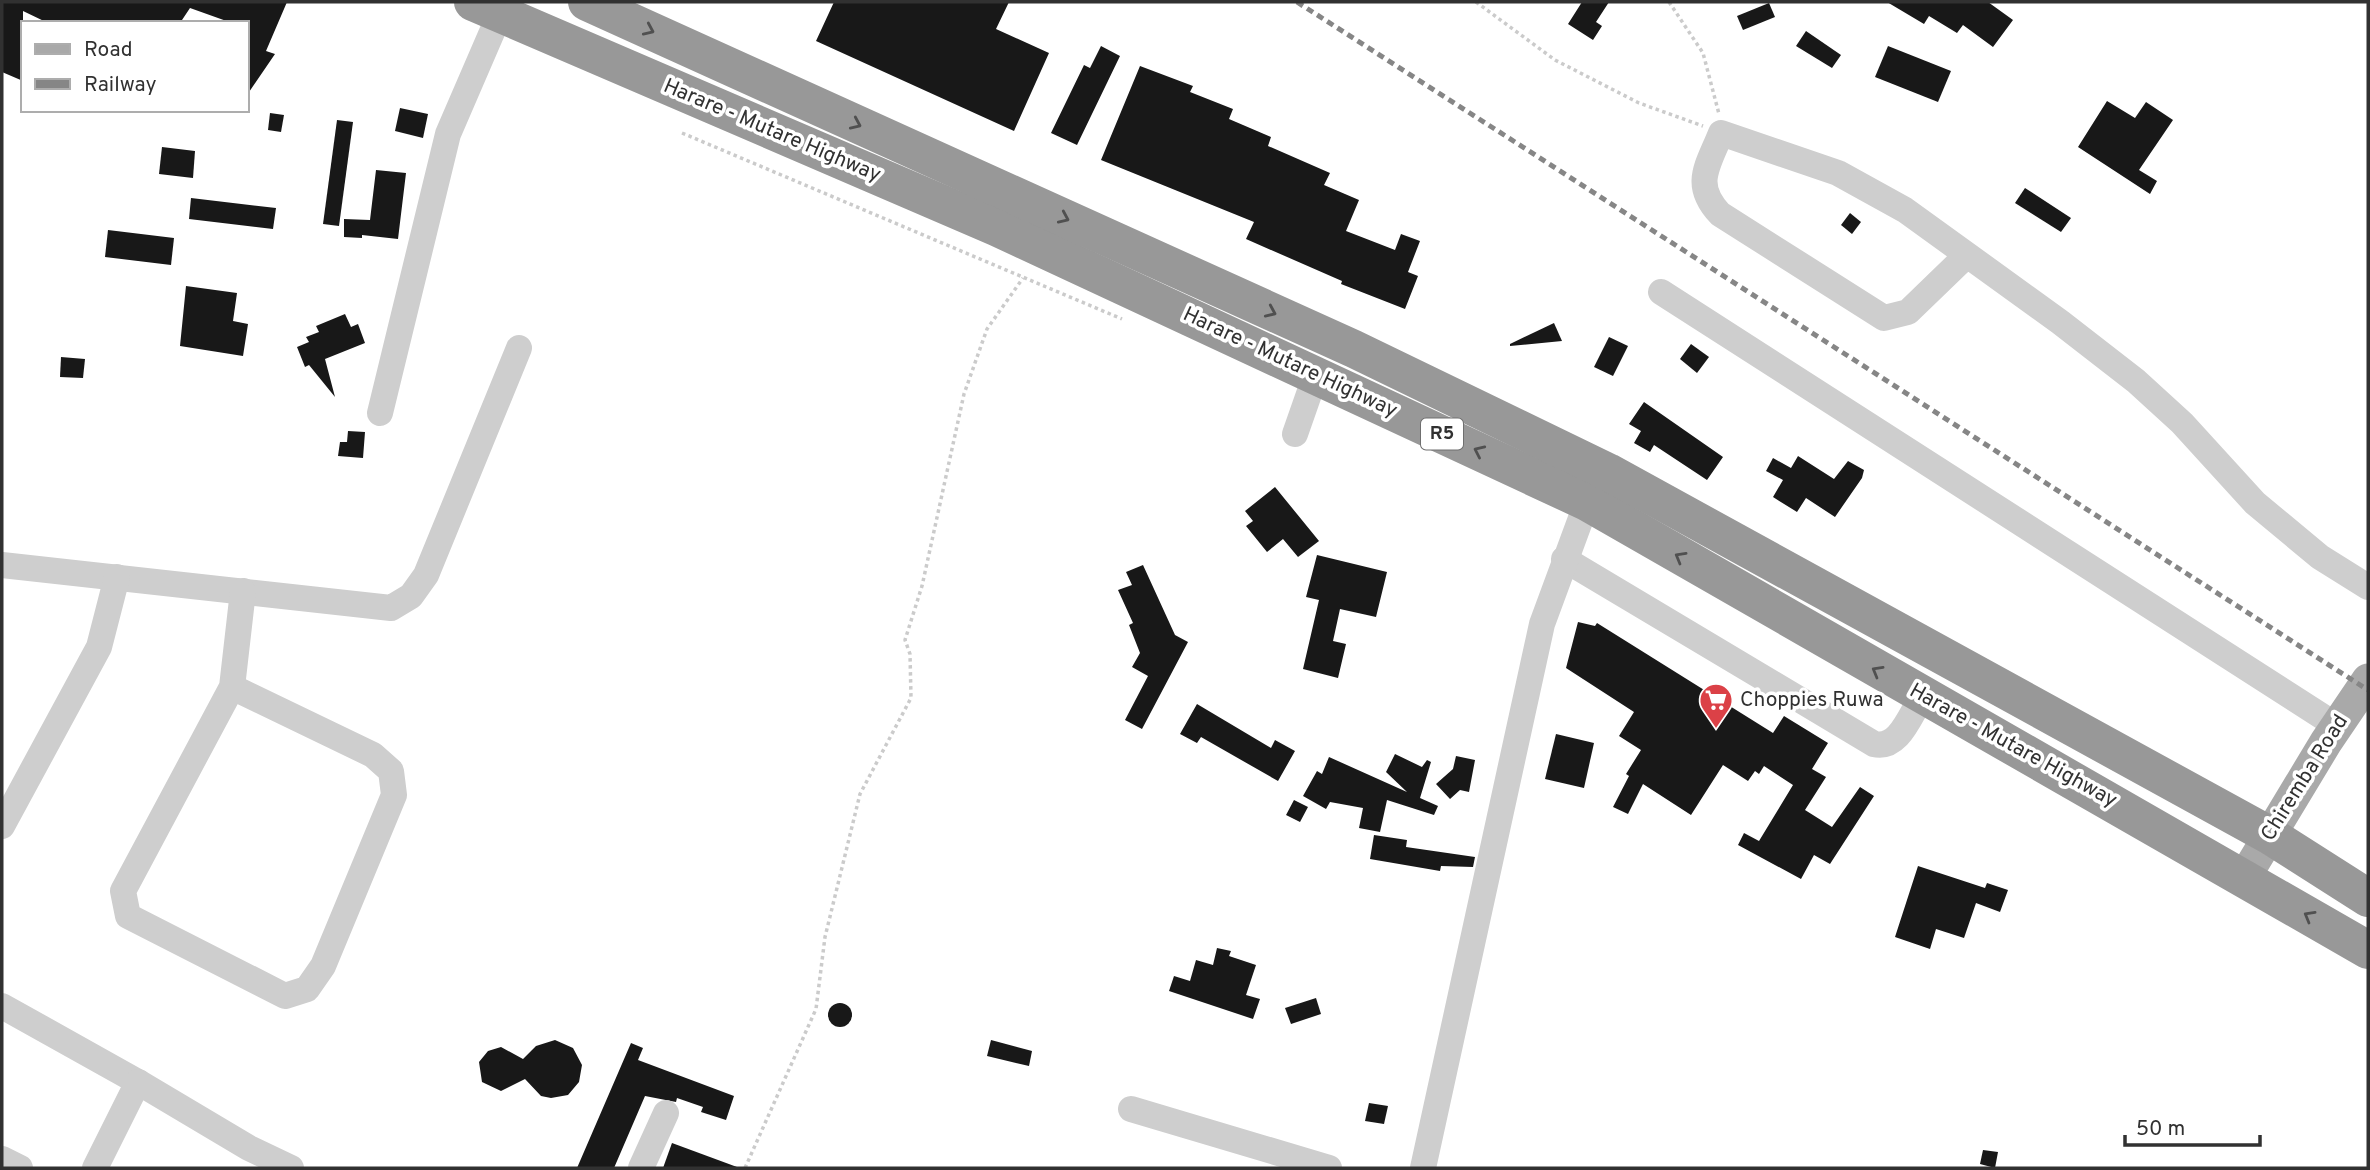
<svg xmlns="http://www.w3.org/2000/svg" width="2370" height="1170" font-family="Overpass,sans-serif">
<rect width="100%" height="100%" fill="#fff"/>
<!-- building -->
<g fill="#181818">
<polygon points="2,2 287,2 266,51 275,54 247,95 247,23 232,23 190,8 180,23 48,23 23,11 23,81 2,72"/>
<polygon points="834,2 1009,2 996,29 1049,53 1014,131 816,41"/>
<polygon points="1582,2 1609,2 1596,22 1602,26 1593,40 1568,24"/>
<polygon points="1887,2 1988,2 2013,20 1993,47 1963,25 1957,33 1929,16 1924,24"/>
<polygon points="1769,3 1775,17 1743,30 1737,16"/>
<polygon points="1806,31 1841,55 1832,68 1796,46"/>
<polygon points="1101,46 1120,56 1077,145 1051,133 1084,65 1090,68"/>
<polygon points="1888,46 1951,71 1938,102 1875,77"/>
<polygon points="1140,66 1193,86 1190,92 1233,109 1229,119 1271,137 1268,146 1330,173 1324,185 1359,200 1346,231 1395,250 1401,234 1420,241 1408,272 1418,276 1405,309 1341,284 1342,281 1246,239 1254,222 1101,160"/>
<polygon points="2107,101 2135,118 2146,102 2173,120 2139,170 2157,181 2150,194 2078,147"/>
<polygon points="400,108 428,114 423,138 395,131"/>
<polygon points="270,113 284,115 281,132 268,130"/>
<polygon points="337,120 353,122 339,226 323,224"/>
<polygon points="162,147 195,151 193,178 159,174"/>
<polygon points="376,170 406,173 398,239 362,235 362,238 344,237 344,219 370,220"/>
<polygon points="2025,188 2071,218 2061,232 2015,203"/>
<polygon points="191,198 276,208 273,229 189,219"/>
<polygon points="1850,213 1861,222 1852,234 1841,225"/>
<polygon points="108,230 174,238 171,265 105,257"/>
<polygon points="186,286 237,293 233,321 248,324 243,356 180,346"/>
<polygon points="345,314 351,327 358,324 365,343 325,359 335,397 309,365 305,367 297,347 309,342 306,337 319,332 316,326"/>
<polygon points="1554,323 1562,341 1510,346 1510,344"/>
<polygon points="1609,337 1628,346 1613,376 1594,367"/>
<polygon points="1691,344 1709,357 1697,373 1680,359"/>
<polygon points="61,357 85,359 83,378 60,377"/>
<polygon points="1644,402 1723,457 1707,480 1654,445 1650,452 1634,443 1641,431 1629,424"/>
<polygon points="348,431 365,432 363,458 338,456 340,442 347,442"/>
<polygon points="1798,456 1834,479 1848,461 1864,470 1862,478 1835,517 1806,498 1797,512 1773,497 1783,480 1766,471 1773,458 1791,468"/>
<polygon points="1275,487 1319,541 1298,557 1283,539 1267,552 1246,526 1253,521 1245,511"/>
<polygon points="1317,555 1387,572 1376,617 1340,609 1333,641 1346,644 1338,678 1303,669 1319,600 1306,597"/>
<polygon points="1143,565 1175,635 1188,642 1142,729 1125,720 1148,676 1132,667 1140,653 1129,625 1133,623 1118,590 1132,585 1126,572"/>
<polygon points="1578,622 1595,626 1597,623 1773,733 1784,716 1828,743 1812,769 1826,777 1805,810 1832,827 1860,787 1874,796 1830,864 1814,855 1801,879 1738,845 1744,833 1759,841 1793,785 1764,766 1759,774 1755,771 1748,781 1723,765 1691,815 1643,784 1628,814 1613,807 1629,776 1626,774 1641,750 1619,736 1634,712 1566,668"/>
<polygon points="1197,704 1271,748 1275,740 1295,751 1278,781 1201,737 1197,743 1180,734"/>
<polygon points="1556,734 1594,743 1584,788 1545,779"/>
<polygon points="1395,754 1422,767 1427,760 1431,762 1420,798 1438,806 1434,815 1387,800 1380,832 1359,828 1363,808 1330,802 1326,809 1303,796 1317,771 1322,774 1329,757 1407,792 1386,772"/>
<polygon points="1456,756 1475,760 1469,792 1460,790 1450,799 1436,784 1453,769"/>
<polygon points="1294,800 1308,807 1300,822 1286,815"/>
<polygon points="1374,835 1407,840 1406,847 1475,857 1473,867 1441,866 1440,871 1370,859"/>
<polygon points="1918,866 1985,888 1987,883 2008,890 2000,912 1976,903 1964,938 1936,929 1930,949 1895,937"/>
<polygon points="1217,948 1231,951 1229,956 1256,965 1246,995 1260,999 1253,1019 1169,991 1174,976 1190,981 1196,960 1213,965"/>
<polygon points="1316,998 1321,1014 1291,1024 1285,1008"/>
<circle cx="840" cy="1015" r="12"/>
<polygon points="555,1040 573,1048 582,1065 579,1082 568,1095 551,1098 541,1096 525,1079 501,1091 482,1082 479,1062 488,1051 501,1047 523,1059 536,1046"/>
<polygon points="991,1040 1032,1051 1029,1066 987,1056"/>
<polygon points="631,1043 643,1048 638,1060 734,1096 726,1120 701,1112 703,1107 677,1098 676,1102 645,1096 614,1168 577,1168"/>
<polygon points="1369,1103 1388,1106 1384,1124 1365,1121"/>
<polygon points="672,1143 737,1167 737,1168 663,1168"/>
<polygon points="1983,1150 1998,1152 1995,1168 1980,1164"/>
</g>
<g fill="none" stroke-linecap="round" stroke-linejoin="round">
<!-- path -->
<g stroke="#cbcbcb" stroke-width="3.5" stroke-dasharray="3.5 3.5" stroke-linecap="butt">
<polyline points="1476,2 1555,60 1639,103 1703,126"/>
<polyline points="1669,2 1703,53 1719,114"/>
<polyline points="682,133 1122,319"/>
<polyline points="745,1168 816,1009 825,937 860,794 911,698 910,654 905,640 922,586 964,394 987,329 1023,278"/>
</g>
<!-- minor -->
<g stroke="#cecece" stroke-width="26">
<path d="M1966,256L1908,312L1884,318L1720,214C1692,184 1708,166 1721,133L1838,173L1905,210L2060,322L2136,381L2182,423L2255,503L2320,557L2368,587"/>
<polyline points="1661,292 2337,726"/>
<polyline points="380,413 448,134 505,2"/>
<polyline points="1295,434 1316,374"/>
<path d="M1564,559L1874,744C1899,750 1910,715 1922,697"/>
<polyline points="2,565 391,608 411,596 426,575 519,348"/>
<polyline points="232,687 373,755 391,771 394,795 323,966 307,989 285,996 128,916 123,891 232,687 243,591"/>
<polyline points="2,826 99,647 117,577"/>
<polyline points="2,1006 138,1082 249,1148 291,1168"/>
<polyline points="1131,1109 1329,1168"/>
<polyline points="2,1159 20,1168"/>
<polyline points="95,1168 138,1082"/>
<polyline points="641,1168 666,1113"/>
<polyline points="1423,1168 1542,624 1587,502 1597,488"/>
</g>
<!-- major -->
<polyline stroke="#a9a9a9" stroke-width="33" points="2244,878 2326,742 2368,680"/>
<!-- highway -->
<g stroke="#989898" stroke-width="38">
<polyline points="473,2 996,227 1587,502 2368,950"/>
<polyline points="587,2 1354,349 1608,472 2269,835 2368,898"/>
</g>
<!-- rail -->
<polyline stroke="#868686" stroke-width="5" stroke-dasharray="7 5" stroke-linecap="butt" points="1297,2 2368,690"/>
</g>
<!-- one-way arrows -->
<defs><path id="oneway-chevron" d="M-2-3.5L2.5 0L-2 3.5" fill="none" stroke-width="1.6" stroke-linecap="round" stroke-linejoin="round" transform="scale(1.75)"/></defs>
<g stroke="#505050">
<use href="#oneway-chevron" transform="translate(649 30) rotate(24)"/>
<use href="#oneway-chevron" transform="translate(856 124) rotate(24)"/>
<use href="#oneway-chevron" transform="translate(1064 218) rotate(24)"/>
<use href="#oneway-chevron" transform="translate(1271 312) rotate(24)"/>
<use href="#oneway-chevron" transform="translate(1479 451) rotate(-155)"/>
<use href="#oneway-chevron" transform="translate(1680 557) rotate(-150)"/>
<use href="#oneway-chevron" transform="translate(1877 671) rotate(-150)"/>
<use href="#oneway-chevron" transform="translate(2309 916) rotate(-150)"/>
</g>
<!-- icons -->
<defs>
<symbol id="supermarket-pin" viewBox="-11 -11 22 30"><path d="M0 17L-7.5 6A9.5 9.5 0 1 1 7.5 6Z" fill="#db4147" stroke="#fff"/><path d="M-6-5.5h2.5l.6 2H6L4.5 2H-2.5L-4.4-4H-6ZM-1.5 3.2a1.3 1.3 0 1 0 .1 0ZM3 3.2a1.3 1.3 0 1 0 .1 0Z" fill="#fff"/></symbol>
</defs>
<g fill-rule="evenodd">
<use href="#supermarket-pin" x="1697" y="681" width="38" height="52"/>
</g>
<g text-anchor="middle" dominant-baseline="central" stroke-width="7" stroke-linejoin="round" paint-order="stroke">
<!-- shield labels -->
<rect fill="#fff" stroke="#6f6f6f" stroke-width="2" x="1421" y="418.5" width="42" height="31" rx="5"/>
<g font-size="19" font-weight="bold" fill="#313131">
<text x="1442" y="434">R5</text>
</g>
<!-- street labels -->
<g font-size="21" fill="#313131" stroke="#fff">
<text transform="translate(772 131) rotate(23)">Harare - Mutare Highway</text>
<text transform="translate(1290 363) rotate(25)">Harare - Mutare Highway</text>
<text transform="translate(2013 746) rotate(29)">Harare - Mutare Highway</text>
<text transform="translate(2305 778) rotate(-58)">Chiremba Road</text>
</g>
<!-- poi labels -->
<g font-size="21" fill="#313131" stroke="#fff" text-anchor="start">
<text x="1740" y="700">Choppies Ruwa</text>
</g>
</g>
<!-- border -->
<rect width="2370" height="1170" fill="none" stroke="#313131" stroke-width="7"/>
<!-- legend -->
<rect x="21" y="21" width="228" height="91" fill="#ffffff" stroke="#adadad" stroke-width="2"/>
<rect x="35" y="44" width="35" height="10" fill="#a9a9a9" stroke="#adadad" stroke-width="2"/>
<text x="84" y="56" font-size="21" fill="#313131">Road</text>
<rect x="35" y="79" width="35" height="10" fill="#868686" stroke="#adadad" stroke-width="2"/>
<text x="84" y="91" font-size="21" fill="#313131">Railway</text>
<!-- scale -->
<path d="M2125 1135v10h135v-10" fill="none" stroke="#313131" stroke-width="3.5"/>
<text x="2136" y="1135" font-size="21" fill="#313131" stroke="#ffffff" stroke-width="5" paint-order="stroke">50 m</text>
</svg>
